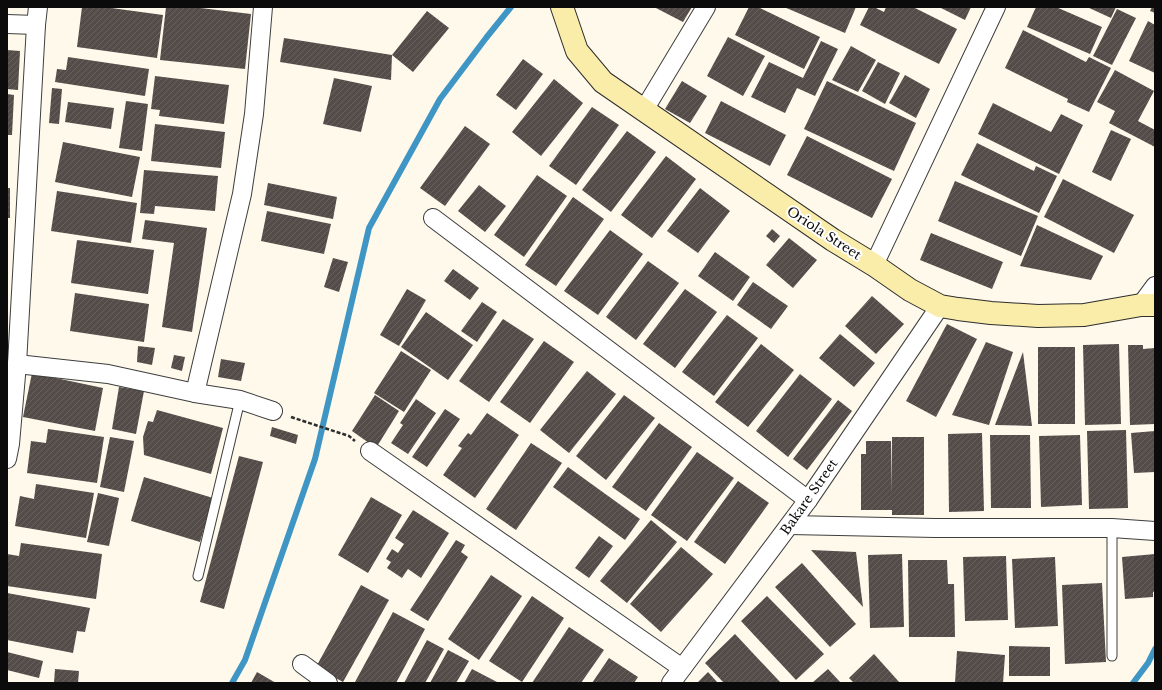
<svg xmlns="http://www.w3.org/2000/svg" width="1162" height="690" font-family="'Libre Baskerville',serif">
<defs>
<pattern id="building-hatch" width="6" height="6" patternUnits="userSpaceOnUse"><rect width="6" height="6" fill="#534c49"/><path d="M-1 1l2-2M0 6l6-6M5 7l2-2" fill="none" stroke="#67615f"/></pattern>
</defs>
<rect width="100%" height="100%" fill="#fef9eb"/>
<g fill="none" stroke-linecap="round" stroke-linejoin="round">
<!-- stream -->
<g stroke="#3f96c4" stroke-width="6">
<polyline points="232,683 245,660 315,459 369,228 440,99 486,38 511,7"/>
<polyline points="1133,683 1148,663 1155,649"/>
</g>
</g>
<!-- building -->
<g fill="url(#building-hatch)">
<polygon points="82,7 104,7 163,15 157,58 77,47"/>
<polygon points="166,7 192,7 251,14 245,69 160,60"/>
<polygon points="654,7 692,7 683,22"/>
<polygon points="749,7 758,7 820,37 804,69 735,35"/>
<polygon points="784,7 856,7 845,33"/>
<polygon points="869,7 874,7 884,12 886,7 913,7 957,29 939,64 860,25"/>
<polygon points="939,7 971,7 965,20"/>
<polygon points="1036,7 1056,7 1102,27 1090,54 1027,27"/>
<polygon points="1087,7 1116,7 1111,18"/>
<polygon points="1152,7 1155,7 1155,13 1150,11"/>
<polygon points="1117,9 1136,18 1112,65 1093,56"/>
<polygon points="427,11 449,28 413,72 392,55"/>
<polygon points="1148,21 1155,25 1155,73 1129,61"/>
<polygon points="1023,30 1086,62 1089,57 1111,68 1089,112 1067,102 1068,99 1005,68"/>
<polygon points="728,37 765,56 743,96 707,76"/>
<polygon points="284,38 392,55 391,80 280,62"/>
<polygon points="821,41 838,49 815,96 797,88 785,113 751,97 769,62 803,78"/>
<polygon points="851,46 876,60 858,92 832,80"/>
<polygon points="7,50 20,51 18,90 7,89"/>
<polygon points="68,57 149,69 145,96 55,82 57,69 66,70"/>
<polygon points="523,59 543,74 516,110 496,95"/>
<polygon points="878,62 900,73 885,104 862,91"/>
<polygon points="1115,70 1154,91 1138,121 1155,130 1155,147 1109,123 1115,111 1097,102"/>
<polygon points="905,75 930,89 916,118 889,103"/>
<polygon points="155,76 229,85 224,124 159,116 160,110 151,109"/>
<polygon points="334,78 372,86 361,132 323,124"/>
<polygon points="554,79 583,103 541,156 512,132"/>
<polygon points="682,81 707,96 690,123 665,109"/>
<polygon points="827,81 916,123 894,171 804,129"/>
<polygon points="52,88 62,89 59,124 49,123"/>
<polygon points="7,94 14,95 12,135 7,135"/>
<polygon points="126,101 148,104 142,151 119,148"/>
<polygon points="721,101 786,135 770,166 705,133"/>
<polygon points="68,102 114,108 111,129 65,122"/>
<polygon points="993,103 1051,132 1061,114 1083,125 1059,174 978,134"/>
<polygon points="592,107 619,125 576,185 549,166"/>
<polygon points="155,124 225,132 221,168 151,161"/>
<polygon points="465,126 490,144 445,206 420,188"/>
<polygon points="1111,130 1131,139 1111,181 1092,172"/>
<polygon points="627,131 656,152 611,212 582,190"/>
<polygon points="807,136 892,179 872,218 787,175"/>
<polygon points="63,142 140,157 132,197 55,182"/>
<polygon points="977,143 1034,171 1036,166 1057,176 1039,213 961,175"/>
<polygon points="666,156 696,179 652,238 621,215"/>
<polygon points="144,170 218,176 215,211 155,206 154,214 140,213"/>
<polygon points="537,175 567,196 524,257 494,235"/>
<polygon points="1063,179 1134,215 1114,253 1044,217"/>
<polygon points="955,181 1038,216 1021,256 938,221"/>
<polygon points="268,183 337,197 333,219 264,205"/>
<polygon points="479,185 506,206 485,232 458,211"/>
<rect x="7" y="188" width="3" height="30"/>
<polygon points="700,188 730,211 698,253 667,231"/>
<polygon points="57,191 137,203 131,243 51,231"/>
<polygon points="573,197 604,219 556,286 525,265"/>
<polygon points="267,211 331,224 324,254 261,241"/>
<polygon points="145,220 207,228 192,332 162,327 174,243 142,239"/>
<polygon points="1037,225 1103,256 1091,280 1020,266"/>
<polygon points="772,229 780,236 774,243 766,236"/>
<polygon points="610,230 643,254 598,315 564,291"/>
<polygon points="931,233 1003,262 992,289 920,260"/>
<polygon points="789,238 817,260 793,288 766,265"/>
<polygon points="77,240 154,250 148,294 71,283"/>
<polygon points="715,252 750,277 733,301 698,276"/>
<polygon points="333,258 348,262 339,292 324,287"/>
<polygon points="648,261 679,283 636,340 606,317"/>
<polygon points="453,269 479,288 470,300 444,281"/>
<polygon points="753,282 788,306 771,329 737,305"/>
<polygon points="407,289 426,300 399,346 380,335"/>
<polygon points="685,289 717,312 675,368 643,344"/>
<polygon points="75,293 149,304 144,342 70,331"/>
<polygon points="872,296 904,324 876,354 845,326"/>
<polygon points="482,302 497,312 477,342 461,331"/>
<polygon points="426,312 473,345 448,380 401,347"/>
<polygon points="727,315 758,338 714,396 682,372"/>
<polygon points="503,319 534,339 489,402 459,381"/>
<polygon points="947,324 977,339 936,417 906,401"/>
<polygon points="840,334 875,363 854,387 819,358"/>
<polygon points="544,341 574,362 530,423 500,402"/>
<polygon points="986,342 1013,352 989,425 952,415"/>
<polygon points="761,344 794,370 748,427 715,402"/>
<polygon points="1119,344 1121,424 1085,425 1083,345"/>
<polygon points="1128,345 1143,345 1143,349 1155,348 1155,424 1130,425"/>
<polygon points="138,346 155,348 152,365 137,362"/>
<rect x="1038" y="347" width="37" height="77"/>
<polygon points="401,351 431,370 404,412 374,393"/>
<polygon points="1023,352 1032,426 995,425"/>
<polygon points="174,355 185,357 182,371 171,368"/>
<polygon points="221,359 245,363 241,381 218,377"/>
<polygon points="587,371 616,394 569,453 540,430"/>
<polygon points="32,373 103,388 95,431 23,417"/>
<polygon points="800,374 832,399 788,457 756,431"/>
<polygon points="119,387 144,391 136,434 112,429"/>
<polygon points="375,395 399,411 376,448 352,431"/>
<polygon points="624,395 655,418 606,480 576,456"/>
<polygon points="416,399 436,413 408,454 391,443 403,425 400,423"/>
<polygon points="838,400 852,411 807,470 793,459"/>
<polygon points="445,409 460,419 427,467 412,457"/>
<polygon points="157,410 223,428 211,474 144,455 143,437 148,421 153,422"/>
<polygon points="487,413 519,435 475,498 443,475 462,448 458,446 468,433 471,435"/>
<polygon points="659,423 692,447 646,511 612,487"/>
<polygon points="272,427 298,435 296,444 270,436"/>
<polygon points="48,429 104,437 97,483 27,473 31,441 46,443"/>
<polygon points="1126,430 1128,508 1089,509 1087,431"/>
<polygon points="1155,431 1155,472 1134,473 1131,433"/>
<polygon points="982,433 984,511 949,512 948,434"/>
<polygon points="990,435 1030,435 1031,508 991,508"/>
<polygon points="1080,435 1082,505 1041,507 1039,436"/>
<polygon points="110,437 134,441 124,492 100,487"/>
<polygon points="892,437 924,437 924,515 892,515 892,510 861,510 861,454 866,454 866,441 891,441 892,493"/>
<polygon points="531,443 562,463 516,530 486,509"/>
<polygon points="697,452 734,478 687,541 651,515"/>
<polygon points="239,456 263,462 224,609 200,602"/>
<polygon points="568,467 640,519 625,540 553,487"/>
<polygon points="144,477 213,498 200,542 131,521"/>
<polygon points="738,481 769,503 725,564 694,542"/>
<polygon points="36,484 94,493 86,538 15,526 20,496 34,499"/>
<polygon points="98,493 119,498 109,546 87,542"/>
<polygon points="371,497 402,515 368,573 338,555"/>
<polygon points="413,510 449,533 421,578 408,569 402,578 387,568 391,562 386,559 392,549 398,553 404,544 395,538"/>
<polygon points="651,520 677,542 627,603 600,581"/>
<polygon points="599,536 613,546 589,578 575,568"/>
<polygon points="456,540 465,545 461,552 468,557 428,621 410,610"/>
<polygon points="21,543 102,554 96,599 7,586 7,554 19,556"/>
<polygon points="681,547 713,574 661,632 630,604"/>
<polygon points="811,550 856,552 863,607"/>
<polygon points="902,554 904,627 870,628 868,555"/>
<polygon points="1155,554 1155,591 1153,592 1153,597 1125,599 1122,557"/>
<polygon points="1006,556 1008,620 965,621 963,557"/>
<polygon points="1055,557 1058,626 1015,628 1012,559"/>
<polygon points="908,560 947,560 948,584 954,584 955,637 909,637"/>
<polygon points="802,563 856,624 830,647 775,587"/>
<polygon points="491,575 522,596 479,660 448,639"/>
<polygon points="1102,583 1106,662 1065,664 1062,585"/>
<polygon points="361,585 389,600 343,682 316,667"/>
<polygon points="7,593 90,608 85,632 77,631 73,653 7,640"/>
<polygon points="532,596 564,618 522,682 489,661"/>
<polygon points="767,596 824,654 796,680 741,621"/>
<polygon points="393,612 425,629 396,683 357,683 355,682"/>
<polygon points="569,627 604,650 581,683 532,683"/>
<polygon points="735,634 781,683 724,683 705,663"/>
<polygon points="427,640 444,649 425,683 404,683"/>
<polygon points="1009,646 1050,647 1050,676 1009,676"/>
<polygon points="448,650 469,661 456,683 430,683"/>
<polygon points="957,651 1005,655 1003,683 955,683"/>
<polygon points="7,652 43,661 39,678 7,670"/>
<polygon points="874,654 900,683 854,683 849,678"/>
<polygon points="609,658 638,677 634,683 592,683"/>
<polygon points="55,669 79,671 78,683 54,683"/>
<polygon points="472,669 499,683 464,683"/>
<polygon points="828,669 841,683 812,683"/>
<polygon points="257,672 276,683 251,683"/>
<polygon points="708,672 718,683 697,683"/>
</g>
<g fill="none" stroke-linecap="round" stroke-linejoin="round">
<defs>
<g id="lane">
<polyline points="198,576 240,400"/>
<polyline points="1112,656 1112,528"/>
</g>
<g id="street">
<polyline points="7,24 36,25"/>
<polyline points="644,110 706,7"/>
<polyline points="433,218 808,500"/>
<polyline points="874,265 996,7"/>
<polyline points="1141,305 1155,286"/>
<polyline points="17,364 108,374 195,393 240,400 273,411"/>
<polyline points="195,393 242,194 254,114 263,7"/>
<polyline points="370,451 682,668"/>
<polyline points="7,459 10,444 17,364 36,25 38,7"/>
<polyline points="790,525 935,528 1112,528 1155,531"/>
<polyline points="302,664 328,683"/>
<polyline points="671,683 808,500 940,306"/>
</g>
<polyline id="secondary" points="562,7 577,51 603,82 833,240 874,265 910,290 940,306 958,309 991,313 1038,316 1084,315 1141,305 1155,305"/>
</defs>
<!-- lane casing -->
<use href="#lane" stroke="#3e3e3e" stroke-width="11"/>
<!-- street casing -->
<use href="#street" stroke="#3e3e3e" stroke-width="20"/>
<!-- secondary casing -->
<use href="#secondary" stroke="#2d2d2d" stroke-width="24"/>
<!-- path -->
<polyline stroke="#2d2d2d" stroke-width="2.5" stroke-dasharray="4 2" stroke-linecap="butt" points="291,417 349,436 355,441"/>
<!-- lane -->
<use href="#lane" stroke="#fff" stroke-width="9"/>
<!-- street -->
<use href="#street" stroke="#fff" stroke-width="18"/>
<!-- secondary -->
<use href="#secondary" stroke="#faedaa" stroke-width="22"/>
</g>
<g text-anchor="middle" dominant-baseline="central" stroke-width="4" stroke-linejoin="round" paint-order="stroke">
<!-- street labels -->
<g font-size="13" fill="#0b0b0b" stroke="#fff">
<text transform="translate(824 233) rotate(33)">Oriola Street</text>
<text transform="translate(809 497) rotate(-55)">Bakare Street</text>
</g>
</g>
<!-- border -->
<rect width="1162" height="690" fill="none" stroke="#0b0b0b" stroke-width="16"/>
</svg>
